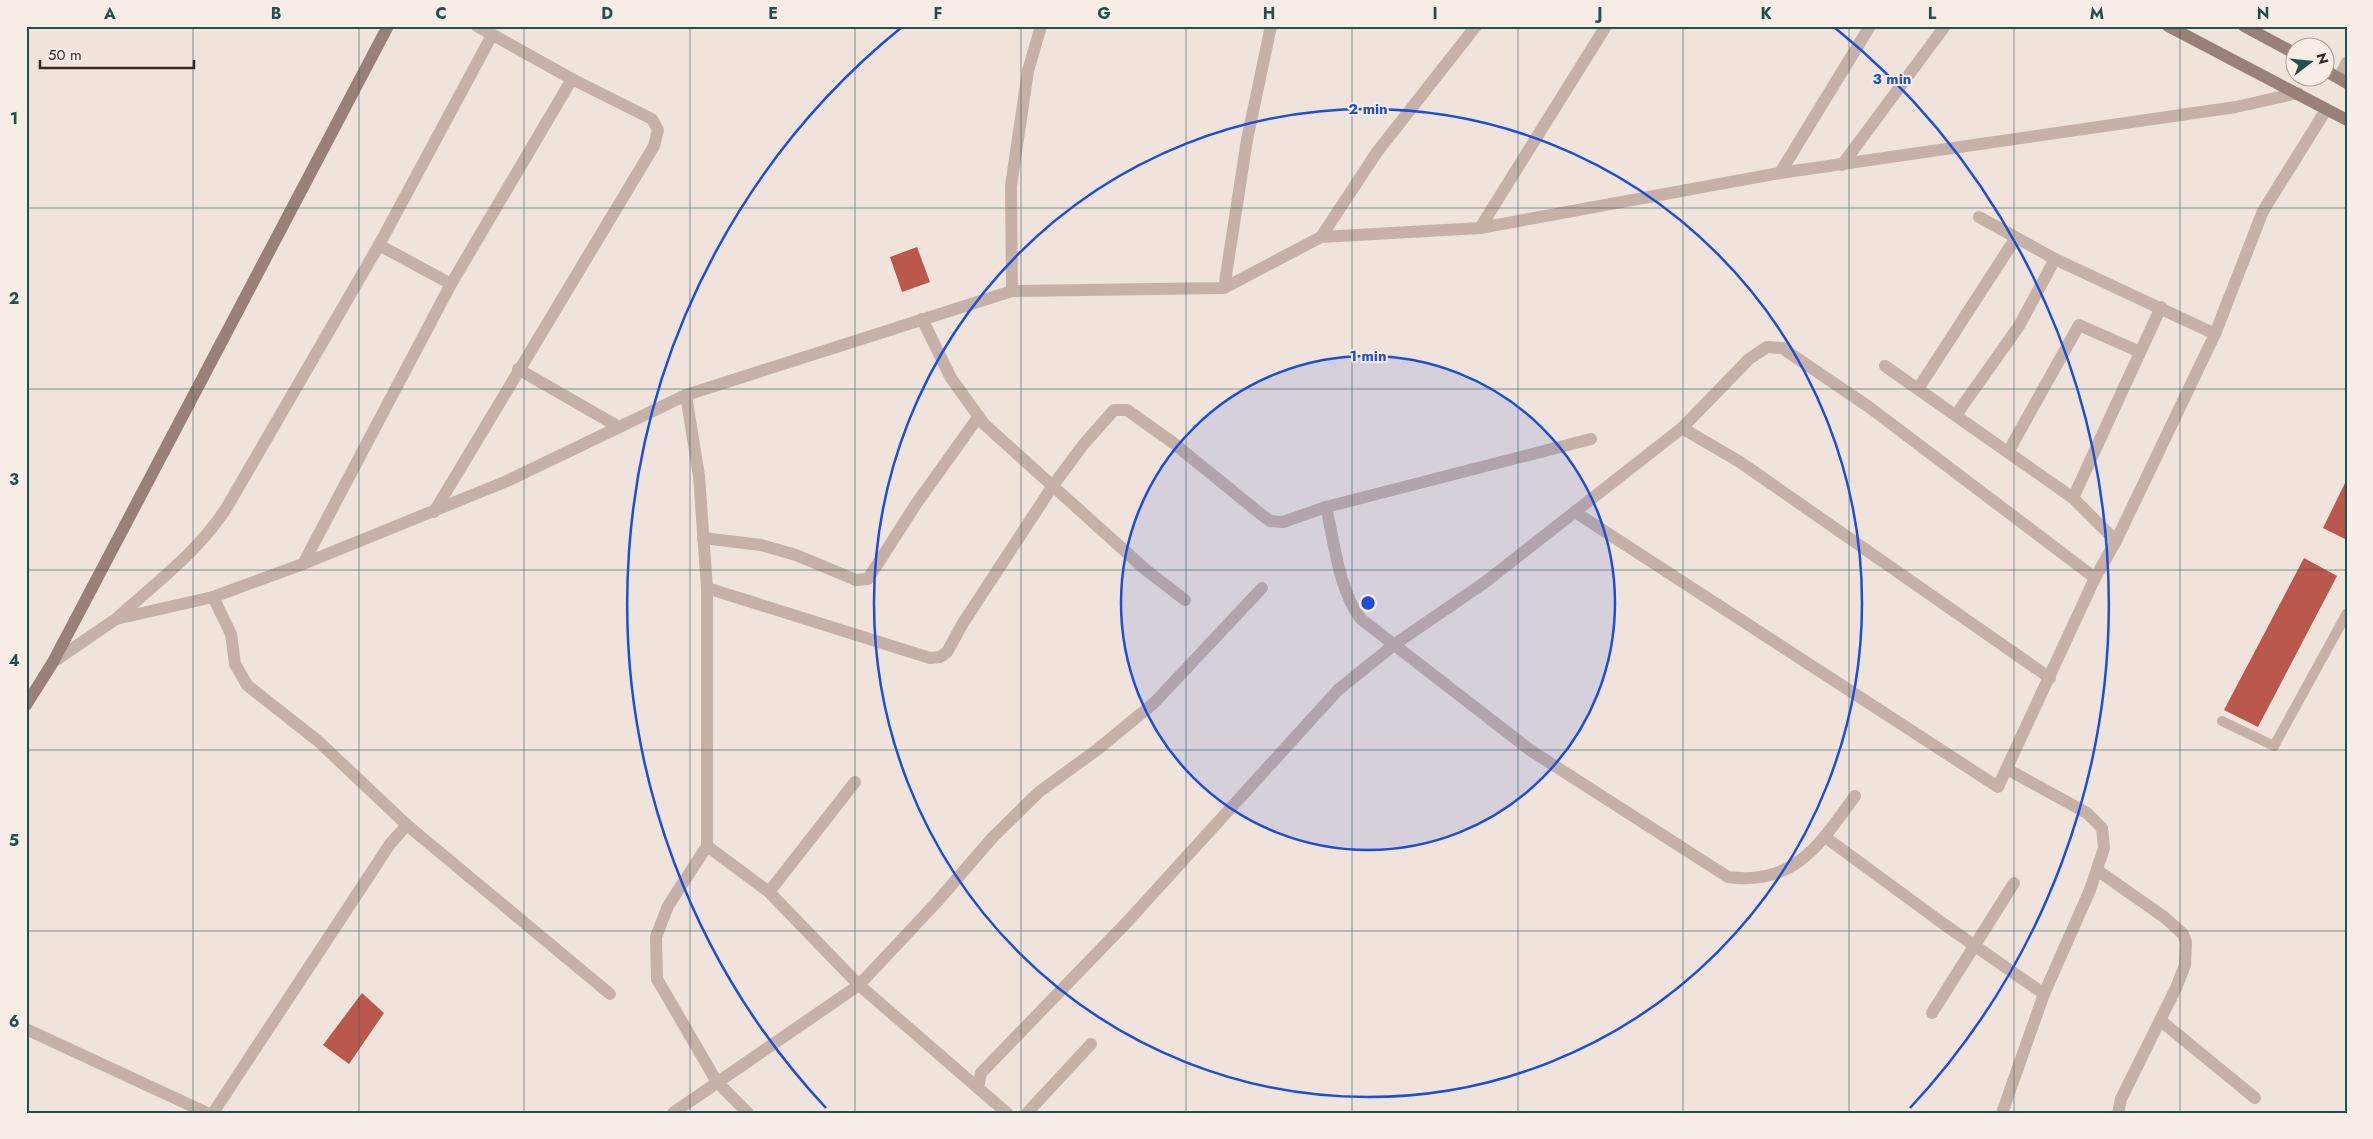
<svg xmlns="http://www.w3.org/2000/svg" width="2373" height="1139" font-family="Jost,sans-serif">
<rect width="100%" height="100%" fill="#efe3db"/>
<!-- building -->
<g fill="#bb584c">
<polygon points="917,247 930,282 902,292 890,257"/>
<polygon points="2347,479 2347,540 2323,528"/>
<polygon points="2304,558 2337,576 2258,727 2224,710"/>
<polygon points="362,993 384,1013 349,1064 323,1045"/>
</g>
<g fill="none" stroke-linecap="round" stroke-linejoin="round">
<!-- service -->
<polyline stroke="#c6b1a8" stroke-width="10" points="2222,721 2274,746 2347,613"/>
<!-- minor -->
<g stroke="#c6b1a8" stroke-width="12">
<polyline points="2339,78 2347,62"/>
<polyline points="1842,165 1945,26"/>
<polyline points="1780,173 1870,26"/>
<polyline points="1979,217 2055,259 2215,334"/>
<polyline points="1480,228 1606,26"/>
<polyline points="1321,237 1377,152 1476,26"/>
<polyline points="379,245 451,284"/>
<polyline points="1224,288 1247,140 1271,26"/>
<polyline points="1012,291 1011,186 1028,71 1041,26"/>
<polyline points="922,319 951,378 984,424 1146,570 1185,600"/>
<polyline points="1885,366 2073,498 2116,541"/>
<polyline points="518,369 619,427"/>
<polyline points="1918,389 2015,239"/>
<polyline points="686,395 699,476 707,588 707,846 668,906 656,937 657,979 717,1082 748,1113"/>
<polyline points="1956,415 2019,326 2055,259"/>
<polyline points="2008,452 2079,325 2140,352"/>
<polyline points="2073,498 2161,307"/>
<path d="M1326,507C1334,541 1339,591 1361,619L1530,750L1728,877C1795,886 1820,844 1855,796"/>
<polyline points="434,512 654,146 658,130 652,119 572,79 477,26"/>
<polyline points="1575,512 1998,787 2095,578 2116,541 2215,334 2263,211 2326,110"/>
<polyline points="703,538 761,545 796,555 856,580 868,579 916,504 979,416"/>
<polyline points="303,564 451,284 572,79"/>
<polyline points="707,588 930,658 940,657 947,652 963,623 1052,487 1083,445 1114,410 1127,410 1172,442 1262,515 1270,521 1283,522 1326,507 1591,439"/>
<polyline points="213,597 231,634 235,664 247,685 318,741 407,825"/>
<path d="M118,617C156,583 199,551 227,507L379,245L492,35"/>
<polyline points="53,662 116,619 213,597 303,564 507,481 686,395 1012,291 1224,288 1321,237 1480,228 1780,173 2236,107 2298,93"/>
<polyline points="2050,678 1740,462 1682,428 1749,359 1767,347 1782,348 1869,407 2095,578"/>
<polyline points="1825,837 1945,925 2044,994"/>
<polyline points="707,846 769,892 859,985 978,1088"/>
<polyline points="2097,870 2164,917 2183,934 2186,942 2185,965 2176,988 2121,1099 2118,1113"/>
<polyline points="769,892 855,782"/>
<polyline points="1932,1013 2014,883"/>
<polyline points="2160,1020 2255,1098"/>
<polyline points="213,1113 390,844 407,825 610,994"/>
<polyline points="673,1113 859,985 936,903 993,837 1039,792 1098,749 1154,703 1262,588"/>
<polyline points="1007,1113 978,1088 981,1073 1128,921 1338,690 1395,644 1484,583 1682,428"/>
<polyline points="1027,1113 1091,1044"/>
<polyline points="2002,1113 2044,994 2090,890 2104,848 2102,828 2087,813 2007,769"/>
</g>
<!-- tertiary -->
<polyline stroke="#c6b1a8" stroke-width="12" points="26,1029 207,1113"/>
<!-- secondary -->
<g stroke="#998179" stroke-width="12">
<polyline points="2168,26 2347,120"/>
<polyline points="2244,26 2296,54"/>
<polyline points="2326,71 2347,83"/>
<polyline points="26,705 53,662 388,26"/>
</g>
</g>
<!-- grid -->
<path fill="none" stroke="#21514e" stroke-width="1" stroke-opacity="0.55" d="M193,26V1113M359,26V1113M524,26V1113M690,26V1113M855,26V1113M1021,26V1113M1186,26V1113M1352,26V1113M1518,26V1113M1683,26V1113M1849,26V1113M2014,26V1113M2180,26V1113M26,208H2347M26,389H2347M26,570H2347M26,750H2347M26,931H2347"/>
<!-- distance rings -->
<circle cx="1368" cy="603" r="247" fill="#1d4ed8" fill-opacity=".12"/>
<g fill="none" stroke="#1d4ed8" stroke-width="2.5">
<circle cx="1368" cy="603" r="247"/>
<circle cx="1368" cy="603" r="494"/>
<path d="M826 1108A741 741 0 0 1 902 27M1834 27A741 741 0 0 1 1910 1108"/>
</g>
<circle cx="1368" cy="603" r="8" fill="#1d4ed8" stroke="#f7ede6" stroke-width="2.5"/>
<g font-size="15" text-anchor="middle" font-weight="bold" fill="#1d4ed8" stroke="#f7ede6" stroke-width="4" stroke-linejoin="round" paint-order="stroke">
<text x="1892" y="84">3 min</text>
<text x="1368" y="114">2 min</text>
<text x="1368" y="361">1 min</text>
</g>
<!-- border -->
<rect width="2373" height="1139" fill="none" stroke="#f7ede6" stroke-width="55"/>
<!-- north arrow -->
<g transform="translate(2310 62) rotate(74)"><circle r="24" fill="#f7ede6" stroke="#a99f9a"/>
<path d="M0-4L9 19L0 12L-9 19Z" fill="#21514e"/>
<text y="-8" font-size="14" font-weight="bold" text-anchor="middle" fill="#332927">N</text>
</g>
<!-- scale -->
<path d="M40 60v8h154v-8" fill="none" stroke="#332927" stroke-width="2.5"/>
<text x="48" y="60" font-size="15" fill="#332927" stroke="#f7ede6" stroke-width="4" paint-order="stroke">50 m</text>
<rect x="28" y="28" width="2318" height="1084" fill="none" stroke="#21514e" stroke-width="2"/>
<g font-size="16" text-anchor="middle" font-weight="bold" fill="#21514e">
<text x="110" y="19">A</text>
<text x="276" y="19">B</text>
<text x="441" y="19">C</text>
<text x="607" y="19">D</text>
<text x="773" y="19">E</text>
<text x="938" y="19">F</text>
<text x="1104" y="19">G</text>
<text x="1269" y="19">H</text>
<text x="1435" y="19">I</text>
<text x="1600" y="19">J</text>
<text x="1766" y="19">K</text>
<text x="1932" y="19">L</text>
<text x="2097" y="19">M</text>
<text x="2263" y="19">N</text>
<text x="14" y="124">1</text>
<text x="14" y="304">2</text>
<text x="14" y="485">3</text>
<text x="14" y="666">4</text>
<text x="14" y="846">5</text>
<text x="14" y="1027">6</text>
</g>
</svg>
